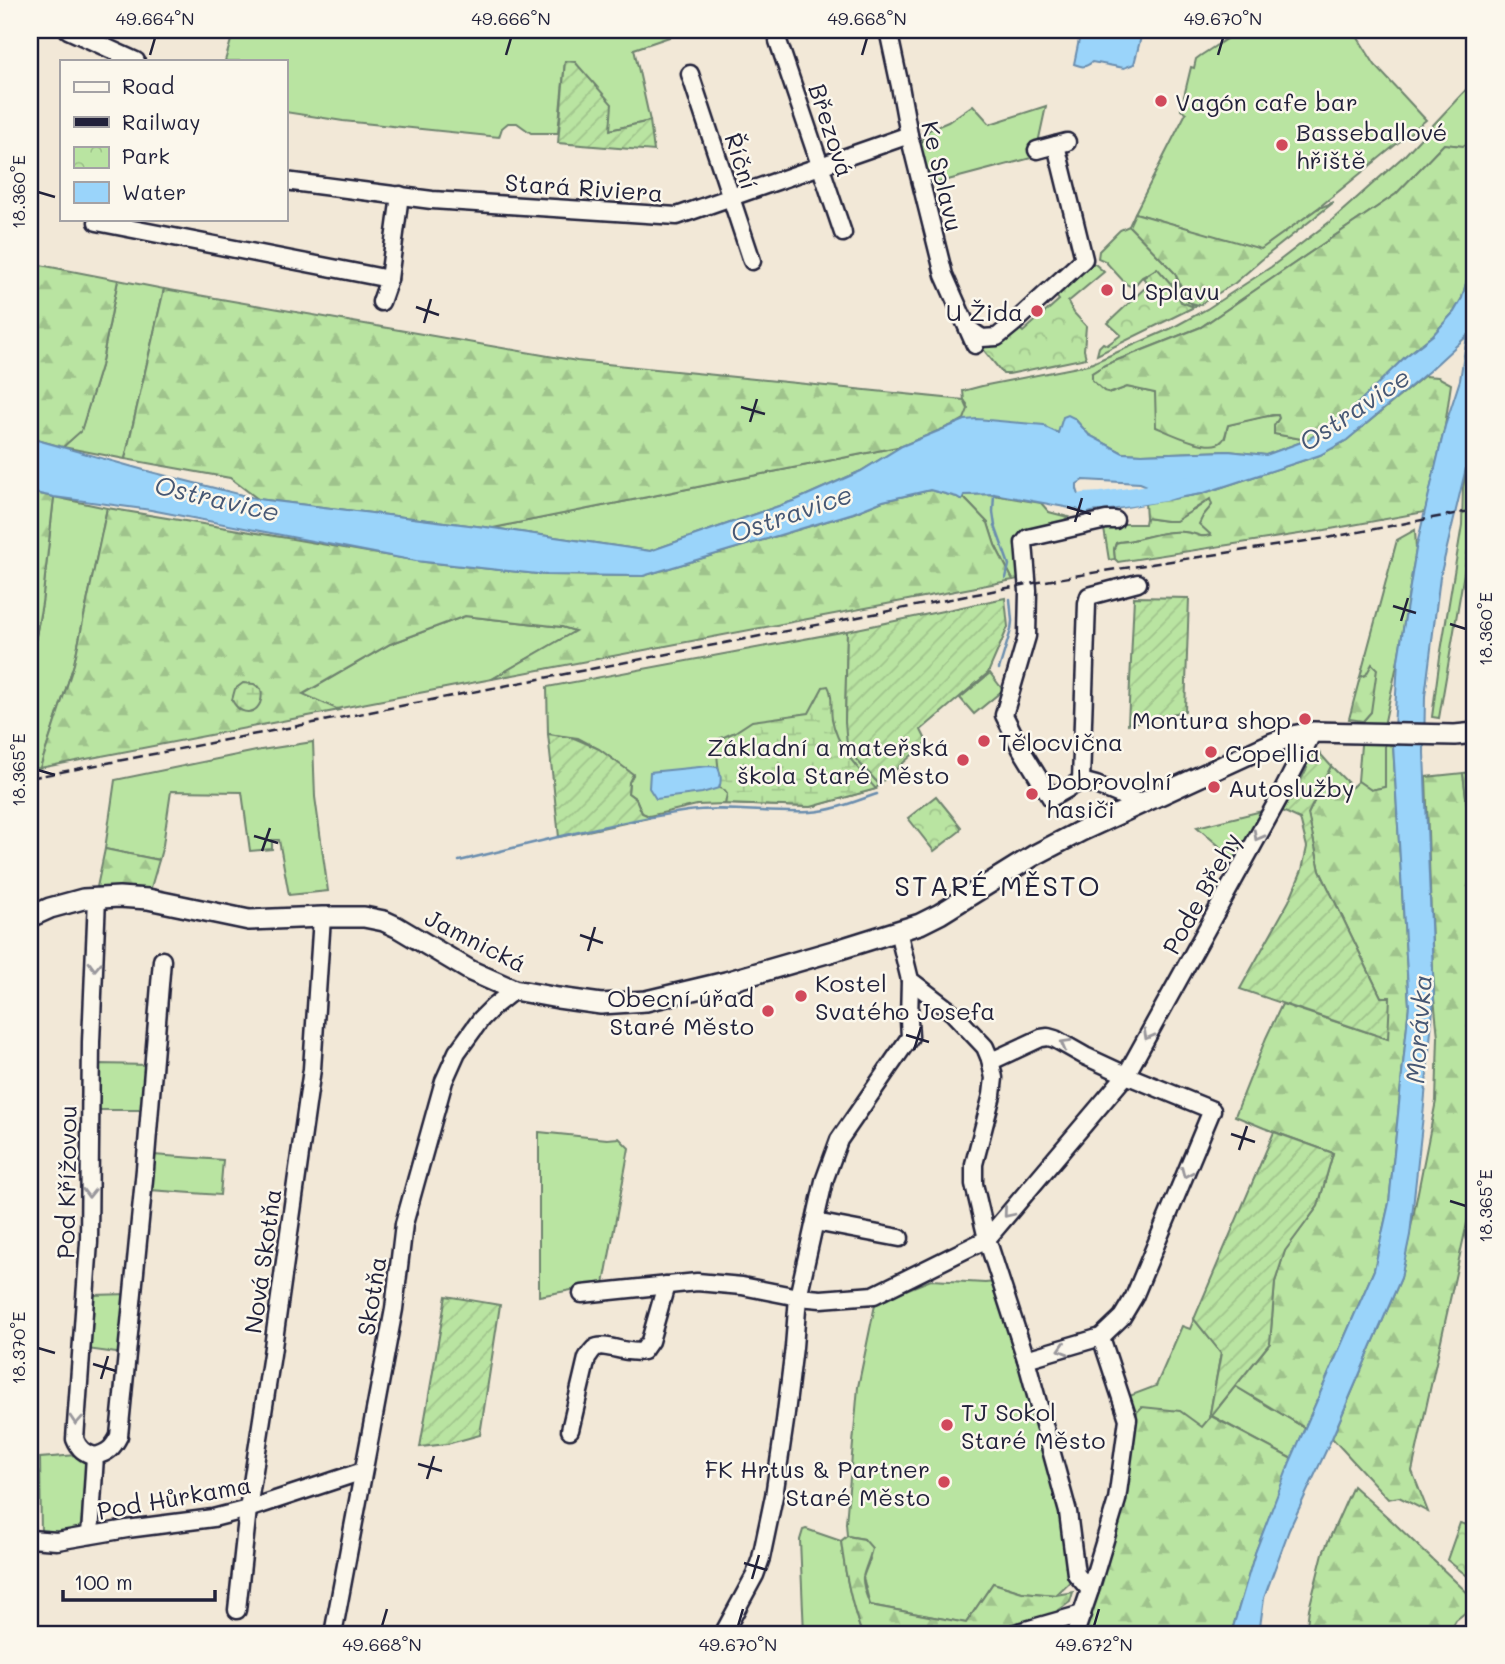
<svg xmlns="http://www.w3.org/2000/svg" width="1505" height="1664" font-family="Mali,sans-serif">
<defs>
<pattern id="forest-firs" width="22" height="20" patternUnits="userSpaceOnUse" patternTransform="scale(1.75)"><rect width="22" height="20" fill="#b9e4a1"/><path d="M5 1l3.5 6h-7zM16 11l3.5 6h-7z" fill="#9fc38c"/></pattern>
<pattern id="wetland-marsh" width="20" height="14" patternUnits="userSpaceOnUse" patternTransform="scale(1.75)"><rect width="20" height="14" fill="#b9e4a1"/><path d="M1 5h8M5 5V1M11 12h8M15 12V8" fill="none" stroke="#9fc38c"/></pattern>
<pattern id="park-crowns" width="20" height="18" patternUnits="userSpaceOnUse" patternTransform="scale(1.75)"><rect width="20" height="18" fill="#b9e4a1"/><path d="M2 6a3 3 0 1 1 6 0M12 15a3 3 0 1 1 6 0" fill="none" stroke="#9fc38c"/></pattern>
<pattern id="garden-furrows" width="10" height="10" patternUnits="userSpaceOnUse" patternTransform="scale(1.75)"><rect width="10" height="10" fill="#b9e4a1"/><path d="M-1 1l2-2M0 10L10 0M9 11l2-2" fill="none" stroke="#9fc38c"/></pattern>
</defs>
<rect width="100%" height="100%" fill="#f2e8d7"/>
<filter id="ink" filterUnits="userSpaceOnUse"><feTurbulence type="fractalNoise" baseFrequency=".0143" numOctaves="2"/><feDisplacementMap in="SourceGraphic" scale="14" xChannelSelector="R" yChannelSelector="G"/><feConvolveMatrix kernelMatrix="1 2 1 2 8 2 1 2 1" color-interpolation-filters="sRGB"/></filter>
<g filter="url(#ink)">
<!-- grass -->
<g fill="#b9e4a1" stroke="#6e836e" stroke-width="2">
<polygon points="234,30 648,30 651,33 659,30 690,30 634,49 650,121 610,130 584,74 575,62 565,61 558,133 531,133 517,123 508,123 502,128 499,137 343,121 285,112 285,61 225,61"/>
<polygon points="1240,30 1353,30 1375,65 1426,120 1317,209 1261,250 1135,213 1186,113 1181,109 1191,67 1194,68 1196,59 1200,56"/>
<polygon points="1475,80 1475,141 1463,146 1444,144 1396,194 1201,327 1105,365 1092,373 1111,393 1127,387 1155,393 1225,438 1228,425 1261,417 1278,415 1279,418 1274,426 1274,434 1307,440 1266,455 1228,451 1142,454 1123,453 1089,435 1074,418 1082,437 1053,432 1046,428 957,423 964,419 967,404 964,400 963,391 982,386 1088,365 1172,328 1207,309 1271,267 1332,220 1405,155"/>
<polygon points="973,105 990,124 1046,106 1035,157 929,185 921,145 923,137 929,130 948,122"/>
<polygon points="1129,226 1175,273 1179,285 1192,304 1199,305 1194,307 1181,302 1172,285 1157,269 1142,277 1135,285 1130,286 1126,284 1105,261 1098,258 1099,251 1120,230"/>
<polygon points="118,280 164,289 125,459 63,447 81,430 101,366"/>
<polygon points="1475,430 1475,509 1439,718 1432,717 1440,657 1462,525 1463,487"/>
<polygon points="902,446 861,471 796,500 650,551 493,528"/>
<polygon points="988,494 1041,503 1049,512 1068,517 1057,526 1027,534 1025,578 1013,580 995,545 988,523 964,498 964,495"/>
<polygon points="54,497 107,508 74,664 40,768 30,770 30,669 42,603"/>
<path d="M1210,499L1213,505L1203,516L1212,535C1197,538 1203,535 1190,533C1172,529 1150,536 1133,540C1127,542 1122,540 1116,543L1114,549L1115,559L1109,560L1104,529L1117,524H1145L1146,518L1167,521L1194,510Z"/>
<polygon points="1415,530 1416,549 1398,660 1385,721 1385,787 1371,790 1358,781 1363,721 1371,712 1366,675 1360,677 1397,540"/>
<polygon points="465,616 562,627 576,631 492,679 336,709 302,695 390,644"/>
<polygon points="847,631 845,722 854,757 879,784 876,789 811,807 725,804 697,805 649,816 642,813 636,799 628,793 629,782 633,775 599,749 578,738 548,734 547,687"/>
<polygon points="990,673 1003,690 974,714 960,698"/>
<polygon points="313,742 315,797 328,891 289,895 279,840 272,840 272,849 250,851 242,792 171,791 163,845 159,860 105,849 115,780 261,750"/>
<polygon points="1266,810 1239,863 1197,827"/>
<polygon points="99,1064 150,1065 148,1110 98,1110"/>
<polygon points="539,1132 607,1139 619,1138 629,1148 604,1284 539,1296"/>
<polygon points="153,1155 223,1160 220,1195 150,1190"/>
<polygon points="931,1280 985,1283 995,1282 1051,1463 1074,1578 1056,1595 1022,1592 993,1583 966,1623 870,1605 863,1577 870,1559 864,1539 847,1536 846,1523 858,1387 875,1305 878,1301"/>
<polygon points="129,1294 124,1354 87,1349 93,1295"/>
<polygon points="1194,1319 1221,1352 1209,1419 1202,1428 1137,1412 1136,1419 1131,1420 1124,1398 1156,1386 1182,1326 1190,1329"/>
<polygon points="1235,1386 1305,1428 1292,1459 1212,1416"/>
<polygon points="77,1455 86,1462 87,1475 81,1525 74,1533 41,1536 40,1458"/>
<path d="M806,1529L841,1541C845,1573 851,1604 862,1634H804L800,1540L803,1530Z"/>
</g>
<!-- forest -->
<g fill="url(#forest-firs)" stroke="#6e836e" stroke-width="2">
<path d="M1475,141V250L1462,298L1454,312L1433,335L1405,357L1345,416L1307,440L1274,434V426L1279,418L1278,415H1272L1228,425C1226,430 1226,438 1222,441C1211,453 1170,433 1156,427L1155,393L1127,387L1111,393L1104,391L1092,380V373L1105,365L1201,327L1396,194L1444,144L1463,146Z"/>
<polygon points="1334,202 1266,256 1235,283 1199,305 1188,302 1175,273 1129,226 1135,213 1261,249 1317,209"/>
<polygon points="30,263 118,280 101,366 81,431 63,447 30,438"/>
<polygon points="164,289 577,361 964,400 968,409 964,419 957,423 902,446 493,528 258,499 230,478 125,459"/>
<path d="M1424,376L1438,377L1451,384L1445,426L1425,512L1325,530L1118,562L1115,559L1114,549L1116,543C1122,541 1127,542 1133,540C1151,536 1171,529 1190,533C1201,535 1197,538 1211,535L1199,524L1203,516L1212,505L1210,499L1176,521H1167L1146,518L1145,503L1201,494L1320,455L1347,440Z"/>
<polygon points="931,490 957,497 962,500 964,498 988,523 995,545 1013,580 492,679 575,631 562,627 465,616 390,644 303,694 339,710 40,768 74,664 107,508 287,538 424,562 547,575 643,576 854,513 883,501"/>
<polygon points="30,492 54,497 42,603 30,669"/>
<polygon points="1372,664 1377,669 1371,712 1363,721 1349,719 1360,677 1366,675"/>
<polygon points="1385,743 1393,745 1409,1005 1389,1203 1374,1270 1305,1428 1235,1386 1270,1343 1275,1282 1285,1250 1318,1206 1333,1153 1264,1128 1235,1116 1266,1038 1282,1004 1388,1039 1381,997 1320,871 1308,814 1331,766 1352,787 1358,781 1371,790 1385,787"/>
<polygon points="1463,773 1475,868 1475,1187 1412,1471 1428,1512 1399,1497 1388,1499 1332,1438 1401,1278 1436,1101 1438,1037 1434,998 1426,777"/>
<polygon points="105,849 159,860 150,891 97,887"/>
<polygon points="1142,1407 1180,1411 1202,1427 1211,1416 1292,1459 1255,1553 1231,1634 1081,1634 1122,1502 1137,1412"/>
<polygon points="1353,1486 1393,1522 1475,1600 1475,1605 1456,1620 1448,1634 1306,1634 1309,1609 1323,1553"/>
<path d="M847,1536L864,1539L872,1548C870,1559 865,1567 863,1577C862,1586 867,1597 870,1605L966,1623L993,1583L1022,1592L1056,1595L1073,1592L1070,1602L1041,1623L999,1634H862C851,1604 845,1573 841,1541Z"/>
</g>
<!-- wetland -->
<g fill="url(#wetland-marsh)" stroke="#6e836e" stroke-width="2">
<path d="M243,683L254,684L261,689C266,711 243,722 232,700L235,689Z"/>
<path d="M828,686C834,696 830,708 832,719C838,749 857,767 876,789L811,807L725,804L727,794L724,790L719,788C722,779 719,773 718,764C717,757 717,748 717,740L735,732L752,721L809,713L823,687Z"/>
</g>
<!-- park -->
<g fill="url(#park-crowns)" stroke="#6e836e" stroke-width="2">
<polygon points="1085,263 1095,264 1104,272 1068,302 1074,313 1086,326 1084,350 1086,358 1009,374 1003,374 978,343 1014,329 1020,329 1023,332 1059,300 1056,296 1057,291"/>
<polygon points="1157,268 1172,285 1181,302 1194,307 1097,355 1099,347 1103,343 1107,345 1121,335 1108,323 1149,284 1143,278"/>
<polygon points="1475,771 1475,868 1463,773"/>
<polygon points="936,796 961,827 960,831 934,851 908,818"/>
<polygon points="1460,1523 1475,1527 1475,1582 1447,1560"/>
</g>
<!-- garden -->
<g fill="url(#garden-furrows)" stroke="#6e836e" stroke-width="2">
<polygon points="565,61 575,62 612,104 610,130 650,121 654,151 558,143"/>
<polygon points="1134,597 1189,598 1185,711 1128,724"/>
<polygon points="1005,598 1008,627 988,673 921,730 927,742 879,784 854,757 847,745 845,722 847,631"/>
<polygon points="548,734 574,738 599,749 633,774 629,782 628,793 636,799 642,813 649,816 649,818 559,837"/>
<polygon points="1315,748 1331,766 1308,814 1320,871 1381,997 1390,997 1388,1039 1240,989 1289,901 1302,870 1307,847 1300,819 1278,809 1283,797 1291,800 1307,768 1303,763 1306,751"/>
<polygon points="1274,1132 1333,1153 1318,1206 1285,1251 1275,1282 1270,1343 1209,1419 1221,1353 1194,1319"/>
<polygon points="446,1296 500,1305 480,1435 447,1444 420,1447"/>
</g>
<!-- water -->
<g fill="#9ad4fa" stroke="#6a8dae" stroke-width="2" fill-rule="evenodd">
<path d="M1081,30H1118L1141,37L1134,64L1124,68L1092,62C1085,68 1082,67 1074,64Z"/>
<path d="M1475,250V430L1440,577L1425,696L1424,753L1434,998L1424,1106L1410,1235L1401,1278L1332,1438L1289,1530L1264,1598L1259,1634H1231L1255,1553L1290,1462L1374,1270L1389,1203L1409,1005L1393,745L1398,660L1416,549L1445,426L1460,380L1467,336L1429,371L1347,440L1320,455L1201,494L1115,509L1098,510L1085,514L1081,510L994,494L964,495L962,500L957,497L930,490L883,501L853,513L643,576L547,575L416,561L151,510L54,497L30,492V438L151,472L258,499L493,528L650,551L796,500L861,471L902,446L965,420L977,419L1044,425L1047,428L1058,433L1063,417L1068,415L1074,418L1089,435L1123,453L1142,454L1228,451L1266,455L1307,440L1345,416L1405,357L1433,335L1454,312L1462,298ZM1083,480L1140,483L1162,492C1137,496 1103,506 1079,495L1077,489V484Z"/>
<path d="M709,766L718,767C721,774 722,781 719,788L702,793L656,799L649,788L650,772Z"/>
</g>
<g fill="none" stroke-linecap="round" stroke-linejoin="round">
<!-- stream -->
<g stroke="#6a8dae" stroke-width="2.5">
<polyline points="994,494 993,512 995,526 1009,565 1006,578"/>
<polyline points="999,669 1011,630 1012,621 1010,599"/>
<path d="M459,861C535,843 611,822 688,811C729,806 769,814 810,812C833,811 856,801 877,794"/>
</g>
<!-- river -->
<polyline stroke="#9ad4fa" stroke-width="18" points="1084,502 1102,501 1164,492 1187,485"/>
<defs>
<g id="minor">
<polyline points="68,30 136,61"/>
<polyline points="888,30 900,86 909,135 944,275 975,345"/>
<polyline points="778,41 843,233"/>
<polyline points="690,74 752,261"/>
<polyline points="1037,150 1067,142"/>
<polyline points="285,181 432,200 677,216 909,135"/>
<polyline points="97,222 389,279"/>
<polyline points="381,302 389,279 400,195"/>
<polyline points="969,329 982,338 997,337 1014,323 1084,259 1056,145"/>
<polyline points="1115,520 1106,520 1028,538 1024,543 1028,591 1027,636 1004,715 1021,749 1051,798 1081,781 1096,785 1142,804"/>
<polyline points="1081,781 1087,603 1089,596 1138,583"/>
<polyline points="898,931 910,980 953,1013 985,1047 990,1059 994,1078 992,1095 974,1164 974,1184 987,1239 1026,1359 1068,1512 1076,1574 1090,1590 1075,1634"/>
<polyline points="990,1059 998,1058 1041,1038 1048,1037 1055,1039 1085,1056 1126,1075 1212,1110 1134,1297 1122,1317 1101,1337 1026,1359"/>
<polyline points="815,1222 900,1238"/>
<polyline points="582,1294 697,1282 742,1286 798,1297 821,1299 874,1295 987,1239 1126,1075 1279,798 1313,732"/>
<path d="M570,1430L587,1358C589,1355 592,1350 595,1348C603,1342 629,1355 643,1351L650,1341L666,1285"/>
<path d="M95,1456C84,1453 79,1449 75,1439L89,1242L91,1042L97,898"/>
<path d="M90,1535L95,1456C108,1453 113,1448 119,1436L145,1169L162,960"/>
<polyline points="30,1539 57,1541 127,1529 213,1518 248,1509 363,1471"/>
<polyline points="1090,1590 1117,1500 1128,1419 1101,1337"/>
<polyline points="237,1610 248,1509 272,1354 312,1069 322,917"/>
<polyline points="333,1634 394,1309 404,1224 444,1081 457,1052 481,1019 494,1006 514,990"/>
<polyline points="723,1634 755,1575 761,1558 774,1496 785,1421 794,1347 798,1297 824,1181 839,1140 910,1037 909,1020 910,980"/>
<polyline points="1012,1634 1082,1614"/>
</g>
<polyline id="major" points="30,917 50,908 83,899 119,897 148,899 249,920 322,917 364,917 384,921 397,927 471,971 514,990 558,998 601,1004 646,1001 726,982 837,950 920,924 940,914 1033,856 1081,831 1273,743 1292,736 1313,732 1455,735 1475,733"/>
</defs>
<!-- minor casing -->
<use href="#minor" stroke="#22223b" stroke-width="21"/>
<!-- major casing -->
<use href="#major" stroke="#22223b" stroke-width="24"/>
<!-- minor -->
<use href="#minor" stroke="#fbf7ec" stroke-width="16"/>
<!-- major -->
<use href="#major" stroke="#fbf7ec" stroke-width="19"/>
<!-- rail -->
<polyline stroke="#22223b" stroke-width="2.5" stroke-dasharray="10 5" stroke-linecap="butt" points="30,778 1028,584 1104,571 1327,538 1475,510"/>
</g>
<!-- one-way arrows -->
<defs><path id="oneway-chevron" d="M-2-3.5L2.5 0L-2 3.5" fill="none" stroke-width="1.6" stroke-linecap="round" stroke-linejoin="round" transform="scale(1.75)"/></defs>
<g stroke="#99979c">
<use href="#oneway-chevron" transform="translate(1258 836) rotate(119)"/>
<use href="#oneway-chevron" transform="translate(95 966) rotate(92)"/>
<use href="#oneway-chevron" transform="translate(1148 1035) rotate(119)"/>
<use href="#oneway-chevron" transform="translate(1065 1044) rotate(-151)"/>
<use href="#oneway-chevron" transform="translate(1186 1173) rotate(113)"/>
<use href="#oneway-chevron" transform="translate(89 1193) rotate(91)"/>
<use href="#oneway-chevron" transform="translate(1008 1213) rotate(130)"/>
<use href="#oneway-chevron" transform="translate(1063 1349) rotate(163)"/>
<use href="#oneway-chevron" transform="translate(76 1420) rotate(94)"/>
</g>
</g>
<!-- ticks -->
<path fill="none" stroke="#22223b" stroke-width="2.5" d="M150,55L155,38M506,55L511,38M862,55L867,38M1218,55L1223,38M38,192L55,197M416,307L439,315M424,323L431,299M741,407L765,414M750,422L757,399M1067,507L1091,514M1075,522L1082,498M1393,606L1416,613M1401,621L1408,598M1450,624L1466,629M38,770L55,775M254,836L278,843M262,851L270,828M580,935L603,943M588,951L595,927M906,1035L929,1042M914,1050L921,1027M1231,1134L1255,1142M1239,1150L1247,1126M1450,1201L1466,1206M38,1348L55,1353M93,1364L116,1371M101,1379L108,1356M418,1464L442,1471M427,1479L434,1456M744,1563L767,1570M752,1579L759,1555M382,1626L387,1609M738,1626L743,1609M1094,1626L1099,1609"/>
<!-- markers -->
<g fill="#d1495b" stroke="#fbf7ec" stroke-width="2.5">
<circle cx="1161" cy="101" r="7"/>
<circle cx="1282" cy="145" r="7"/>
<circle cx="1107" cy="290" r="7"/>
<circle cx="1037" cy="311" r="7"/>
<circle cx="1305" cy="719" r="7"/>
<circle cx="984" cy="741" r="7"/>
<circle cx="1211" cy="752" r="7"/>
<circle cx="963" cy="760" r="7"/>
<circle cx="1214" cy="787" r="7"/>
<circle cx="1032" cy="794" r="7"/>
<circle cx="801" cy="996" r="7"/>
<circle cx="768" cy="1011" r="7"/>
<circle cx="947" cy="1425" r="7"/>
<circle cx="944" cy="1482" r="7"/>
</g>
<g text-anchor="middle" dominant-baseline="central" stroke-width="5" stroke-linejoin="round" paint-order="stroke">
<!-- poi labels -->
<g font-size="24" fill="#22223b" stroke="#fbf7ec" text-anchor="start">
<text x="1175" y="101">Vagón cafe bar</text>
<text x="1296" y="131">Basseballové<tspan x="1296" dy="28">hřiště</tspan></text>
<text x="1121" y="290">U Splavu</text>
<text x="1023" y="311" text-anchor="end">U Žida</text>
<text x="1291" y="719" text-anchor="end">Montura shop</text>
<text x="998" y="741">Tělocvična</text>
<text x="949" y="746" text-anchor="end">Základní a mateřská<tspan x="949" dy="28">škola Staré Město</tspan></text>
<text x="1225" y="752">Copellia</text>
<text x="1046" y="780">Dobrovolní<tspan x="1046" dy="28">hasiči</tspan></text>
<text x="1228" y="787">Autoslužby</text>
<text x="815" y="982">Kostel<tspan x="815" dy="28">Svatého Josefa</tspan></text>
<text x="754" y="997" text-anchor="end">Obecní úřad<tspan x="754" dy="28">Staré Město</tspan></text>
<text x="961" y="1411">TJ Sokol<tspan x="961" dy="28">Staré Město</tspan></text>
<text x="930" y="1468" text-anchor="end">FK Hrtus &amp; Partner<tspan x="930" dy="28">Staré Město</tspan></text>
</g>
<!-- street labels -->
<g font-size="24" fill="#22223b" stroke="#fbf7ec">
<text transform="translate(832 130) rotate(72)">Březová</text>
<text transform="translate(742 161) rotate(72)">Říční</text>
<text transform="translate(943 176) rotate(77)">Ke Splavu</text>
<text transform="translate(584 187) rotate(4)">Stará Riviera</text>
<text transform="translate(1201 893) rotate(-61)">Pode Břehy</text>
<text transform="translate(476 940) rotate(27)">Jamnická</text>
<text transform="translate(66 1182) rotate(-89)">Pod Křížovou</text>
<text transform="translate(262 1261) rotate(-82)">Nová Skotňa</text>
<text transform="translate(371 1296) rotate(-81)">Skotňa</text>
<text transform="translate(174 1497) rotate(-10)">Pod Hůrkama</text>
</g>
<!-- water labels -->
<g font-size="26" font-style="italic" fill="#465774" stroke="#fbf7ec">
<text transform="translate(1354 409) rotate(-34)">Ostravice</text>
<text transform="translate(217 498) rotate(13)">Ostravice</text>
<text transform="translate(791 513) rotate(-19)">Ostravice</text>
<text transform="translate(1418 1029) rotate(-86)">Morávka</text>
</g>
<!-- quarter labels -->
<g font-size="28" letter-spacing="2" fill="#22223b" stroke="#fbf7ec">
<text x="998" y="885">STARÉ MĚSTO</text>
</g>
</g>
<!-- margin -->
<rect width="1505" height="1664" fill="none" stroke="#fbf7ec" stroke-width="77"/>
<!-- legend -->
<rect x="60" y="60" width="228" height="161" fill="#fbf7ec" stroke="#a4a2a5" stroke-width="2"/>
<rect x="74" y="82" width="35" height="10" fill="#fbf7ec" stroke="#a4a2a5" stroke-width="2"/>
<text x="122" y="94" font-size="21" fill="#22223b">Road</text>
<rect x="74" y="117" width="35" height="10" fill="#22223b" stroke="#a4a2a5" stroke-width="2"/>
<text x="122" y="130" font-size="21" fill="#22223b">Railway</text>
<rect x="74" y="147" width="35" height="21" fill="url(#park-crowns)" stroke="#a4a2a5" stroke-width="2"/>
<text x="122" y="164" font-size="21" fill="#22223b">Park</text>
<rect x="74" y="182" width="35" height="21" fill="#9ad4fa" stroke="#a4a2a5" stroke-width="2"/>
<text x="122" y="200" font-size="21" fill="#22223b">Water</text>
<!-- scale -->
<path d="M63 1590v10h152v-10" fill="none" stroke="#22223b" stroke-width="3.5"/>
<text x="74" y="1590" font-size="21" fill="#22223b" stroke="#fbf7ec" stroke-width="5" paint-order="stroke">100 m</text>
<rect x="38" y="38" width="1428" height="1588" fill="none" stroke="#22223b" stroke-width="2.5"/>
<g font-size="18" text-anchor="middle" fill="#22223b">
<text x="155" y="25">49.664°N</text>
<text x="511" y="25">49.666°N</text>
<text x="867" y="25">49.668°N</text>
<text x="1223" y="25">49.670°N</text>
<text transform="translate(19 192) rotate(-90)" y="6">18.360°E</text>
<text transform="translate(1486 629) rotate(-90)" y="6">18.360°E</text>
<text transform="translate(19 770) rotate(-90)" y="6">18.365°E</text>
<text transform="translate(1486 1206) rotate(-90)" y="6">18.365°E</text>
<text transform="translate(19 1348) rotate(-90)" y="6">18.370°E</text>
<text x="382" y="1651">49.668°N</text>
<text x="738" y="1651">49.670°N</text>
<text x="1094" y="1651">49.672°N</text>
</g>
</svg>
